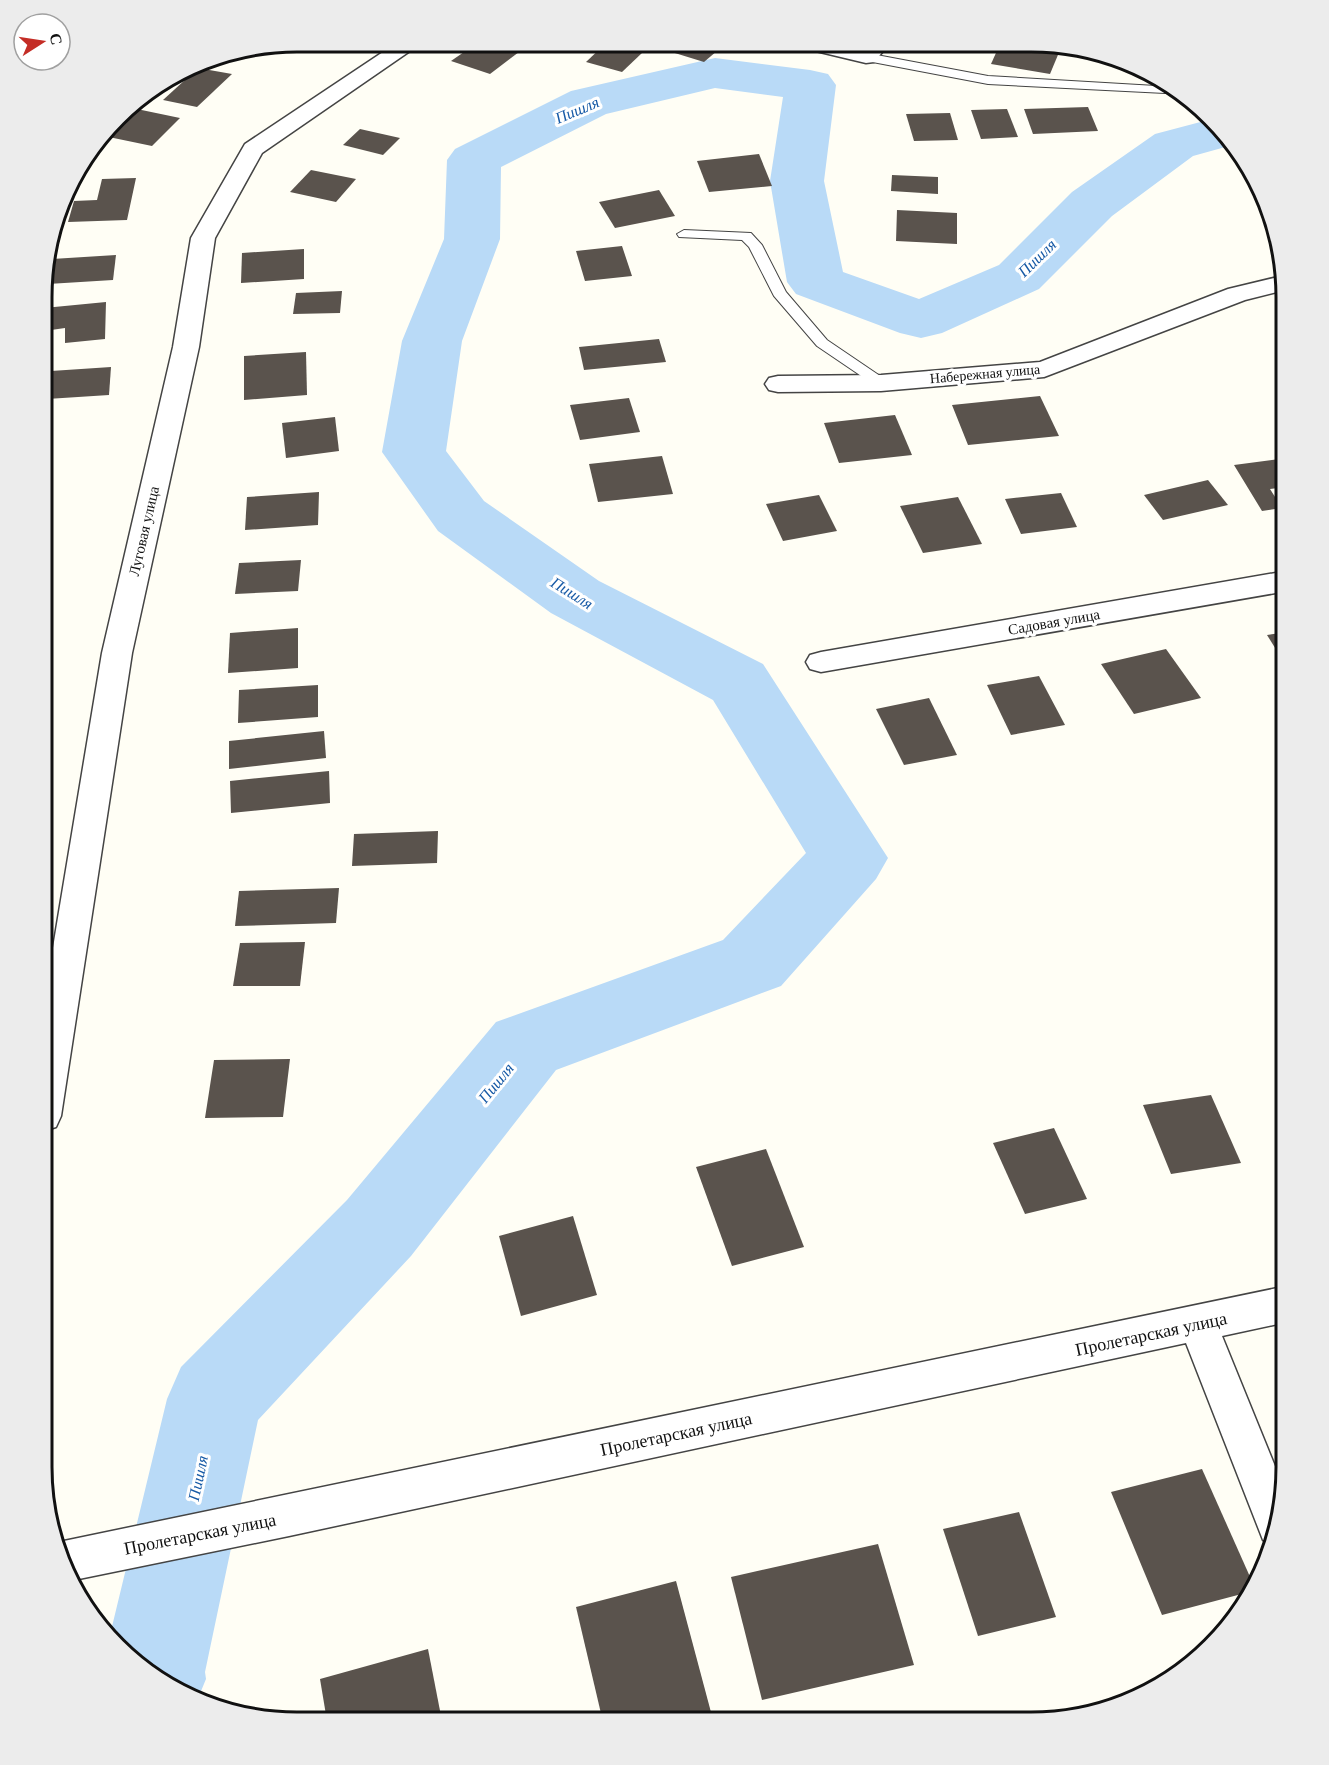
<svg xmlns="http://www.w3.org/2000/svg" width="1329" height="1765" font-family="'Times New Roman',serif">
<rect width="100%" height="100%" fill="#fffef5"/>
<g fill="none" stroke-linecap="round" stroke-linejoin="round">
<!-- river -->
<polygon fill="#b9daf7" fill-rule="evenodd" points="715,58 810,70 828,74 836,85 824,181 843,272 919,299 999,265 1072,192 1155,134 1208,120 1229,146 1193,156 1112,216 1039,289 942,333 921,338 900,333 796,294 787,282 770,181 783,97 715,88 606,114 501,167 500,239 462,341 446,451 484,501 599,581 763,664 888,858 876,879 781,986 556,1070 411,1256 258,1420 205,1672 206,1679 199,1696 155,1680 109,1639 167,1399 181,1367 347,1200 496,1022 723,940 806,853 713,700 551,613 438,531 382,452 402,341 444,239 447,160 455,149 571,91"/>
</g>
<!-- building -->
<g fill="#5a534d">
<polygon points="477,43 489,43 519,52 490,74 451,61"/>
<polygon points="656,43 719,43 724,45 704,62 652,46"/>
<polygon points="605,44 642,53 622,72 586,62"/>
<polygon points="1000,44 1023,44 1060,50 1050,74 991,64"/>
<polygon points="198,68 232,74 197,107 163,100"/>
<polygon points="1088,107 1098,131 1033,134 1024,109"/>
<polygon points="132,108 180,118 152,146 104,136"/>
<polygon points="1007,109 1018,137 981,139 971,110"/>
<polygon points="950,113 958,140 914,141 906,114"/>
<polygon points="360,129 400,138 383,155 343,145"/>
<polygon points="759,154 772,186 709,192 697,161"/>
<polygon points="311,170 356,179 336,202 290,192"/>
<polygon points="892,175 938,177 938,194 891,191"/>
<polygon points="136,178 127,220 68,222 74,201 97,200 102,179"/>
<polygon points="659,190 675,216 615,228 599,202"/>
<polygon points="897,210 957,213 957,244 896,241"/>
<polygon points="622,246 632,276 585,281 576,251"/>
<polygon points="304,249 304,279 241,283 242,253"/>
<polygon points="116,255 113,280 48,284 52,259"/>
<polygon points="342,291 340,313 293,314 296,293"/>
<polygon points="106,302 105,339 65,343 65,328 44,331 44,308"/>
<polygon points="659,339 666,362 584,370 579,347"/>
<polygon points="306,352 307,395 244,400 244,356"/>
<polygon points="111,367 109,395 47,399 51,371"/>
<polygon points="1040,396 1059,436 968,445 952,405"/>
<polygon points="629,398 640,432 580,440 570,405"/>
<polygon points="895,415 912,455 839,463 824,423"/>
<polygon points="335,417 339,451 286,458 282,423"/>
<polygon points="662,456 673,494 598,502 589,464"/>
<polygon points="1287,458 1287,487 1270,489 1282,508 1262,511 1234,465"/>
<polygon points="1208,480 1228,505 1163,520 1144,495"/>
<polygon points="319,492 318,525 245,530 247,497"/>
<polygon points="1061,493 1077,527 1021,534 1005,499"/>
<polygon points="819,495 837,531 783,541 766,504"/>
<polygon points="958,497 982,544 923,553 900,506"/>
<polygon points="301,560 298,591 235,594 239,563"/>
<polygon points="298,628 298,668 228,673 230,633"/>
<polygon points="1287,632 1287,667 1267,635"/>
<polygon points="1166,649 1201,698 1134,714 1101,664"/>
<polygon points="1039,676 1065,725 1011,735 987,685"/>
<polygon points="318,685 318,717 238,723 239,690"/>
<polygon points="929,698 957,755 904,765 876,709"/>
<polygon points="324,731 326,758 229,769 229,741"/>
<polygon points="329,771 330,803 231,813 230,781"/>
<polygon points="438,831 437,863 352,866 354,834"/>
<polygon points="339,888 336,923 235,926 239,891"/>
<polygon points="305,942 300,986 233,986 240,943"/>
<polygon points="290,1059 283,1117 205,1118 214,1060"/>
<polygon points="1211,1095 1241,1163 1171,1174 1143,1105"/>
<polygon points="1054,1128 1087,1199 1025,1214 993,1143"/>
<polygon points="766,1149 804,1247 732,1266 696,1167"/>
<polygon points="573,1216 597,1295 521,1316 499,1236"/>
<polygon points="1202,1469 1255,1588 1253,1591 1162,1615 1111,1492"/>
<polygon points="1019,1512 1056,1617 978,1636 943,1529"/>
<polygon points="878,1544 914,1665 762,1700 731,1577"/>
<polygon points="676,1581 712,1716 691,1722 603,1722 576,1607"/>
<polygon points="428,1649 442,1721 327,1721 320,1679"/>
</g>
<g fill="none" stroke-linecap="round" stroke-linejoin="round">
<defs>
<g id="service">
<polygon points="866,53 988,76 1173,87 1185,94 988,84 862,60 860,57 862,54"/>
<polygon points="684,230 751,233 762,245 786,292 827,340 886,380 889,383 886,386 876,386 817,346 774,296 749,247 742,240 679,237 677,234"/>
</g>
<g id="minor">
<polygon points="398,42 423,42 262,153 215,238 199,347 132,653 61,1116 56,1127 43,1131 43,1008 102,653 173,347 191,238 245,144"/>
<polygon points="796,43 836,44 861,49 867,44 889,44 874,62 866,63 799,47"/>
<polygon points="1282,276 1285,290 1245,300 1044,377 881,391 778,392 769,390 765,384 769,378 778,376 881,375 1040,362 1228,289"/>
<polygon points="1287,571 1287,591 821,672 810,669 806,662 810,655 821,652"/>
<polygon points="1287,1286 1287,1322 1222,1336 1285,1491 1275,1544 1263,1540 1186,1343 289,1536 69,1581 59,1542"/>
</g>
</defs>
<!-- service casing -->
<use href="#service" stroke="#444" stroke-width="2"/>
<!-- minor casing -->
<use href="#minor" stroke="#444" stroke-width="3"/>
<!-- service -->
<use href="#service" fill="#fff" fill-rule="evenodd"/>
<!-- minor -->
<use href="#minor" fill="#fff" fill-rule="evenodd"/>
</g>
<g text-anchor="middle" dominant-baseline="central" stroke-width="6" stroke-linejoin="round" paint-order="stroke">
<!-- far-street labels -->
<g font-size="14" fill="#111" stroke="#fff">
<text transform="translate(985 374) rotate(-5)">Набережная улица</text>
</g>
<!-- street labels -->
<g font-size="15" fill="#111" stroke="#fff">
<text transform="translate(144 531) rotate(-77)">Луговая улица</text>
<text transform="translate(1054 622) rotate(-10)">Садовая улица</text>
</g>
<!-- water labels -->
<g font-size="16" font-style="italic" fill="#175aa6" stroke="#fff">
<text transform="translate(577 110) rotate(-23)">Пишля</text>
<text transform="translate(1037 258) rotate(-44)">Пишля</text>
<text transform="translate(572 593) rotate(32)">Пишля</text>
<text transform="translate(496 1083) rotate(-51)">Пишля</text>
<text transform="translate(198 1478) rotate(-78)">Пишля</text>
</g>
<!-- near-street labels -->
<g font-size="18" fill="#111" stroke="#fff">
<text transform="translate(1151 1334) rotate(-12)">Пролетарская улица</text>
<text transform="translate(676 1434) rotate(-12)">Пролетарская улица</text>
<text transform="translate(200 1534) rotate(-11)">Пролетарская улица</text>
</g>
</g>
<!-- crop -->
<path d="M0 0H1329V1765H0ZM297 52H1031A245 245 0 0 1 1276 297V1467A245 245 0 0 1 1031 1712H297A245 245 0 0 1 52 1467V297A245 245 0 0 1 297 52Z" fill="#ececec" fill-rule="evenodd"/>
<path fill="none" stroke="#111" stroke-width="3" d="M297 52H1031A245 245 0 0 1 1276 297V1467A245 245 0 0 1 1031 1712H297A245 245 0 0 1 52 1467V297A245 245 0 0 1 297 52Z"/>
<!-- north arrow -->
<g transform="translate(42 42) rotate(78)"><circle r="28" fill="#ffffff" stroke="#a0a0a0" stroke-width="1.5"/>
<path d="M0-4.5L10 22L0 15L-10 22Z" fill="#c42d26"/>
<text y="-9" font-size="16" font-weight="bold" text-anchor="middle" fill="#111111">С</text>
</g>
</svg>
